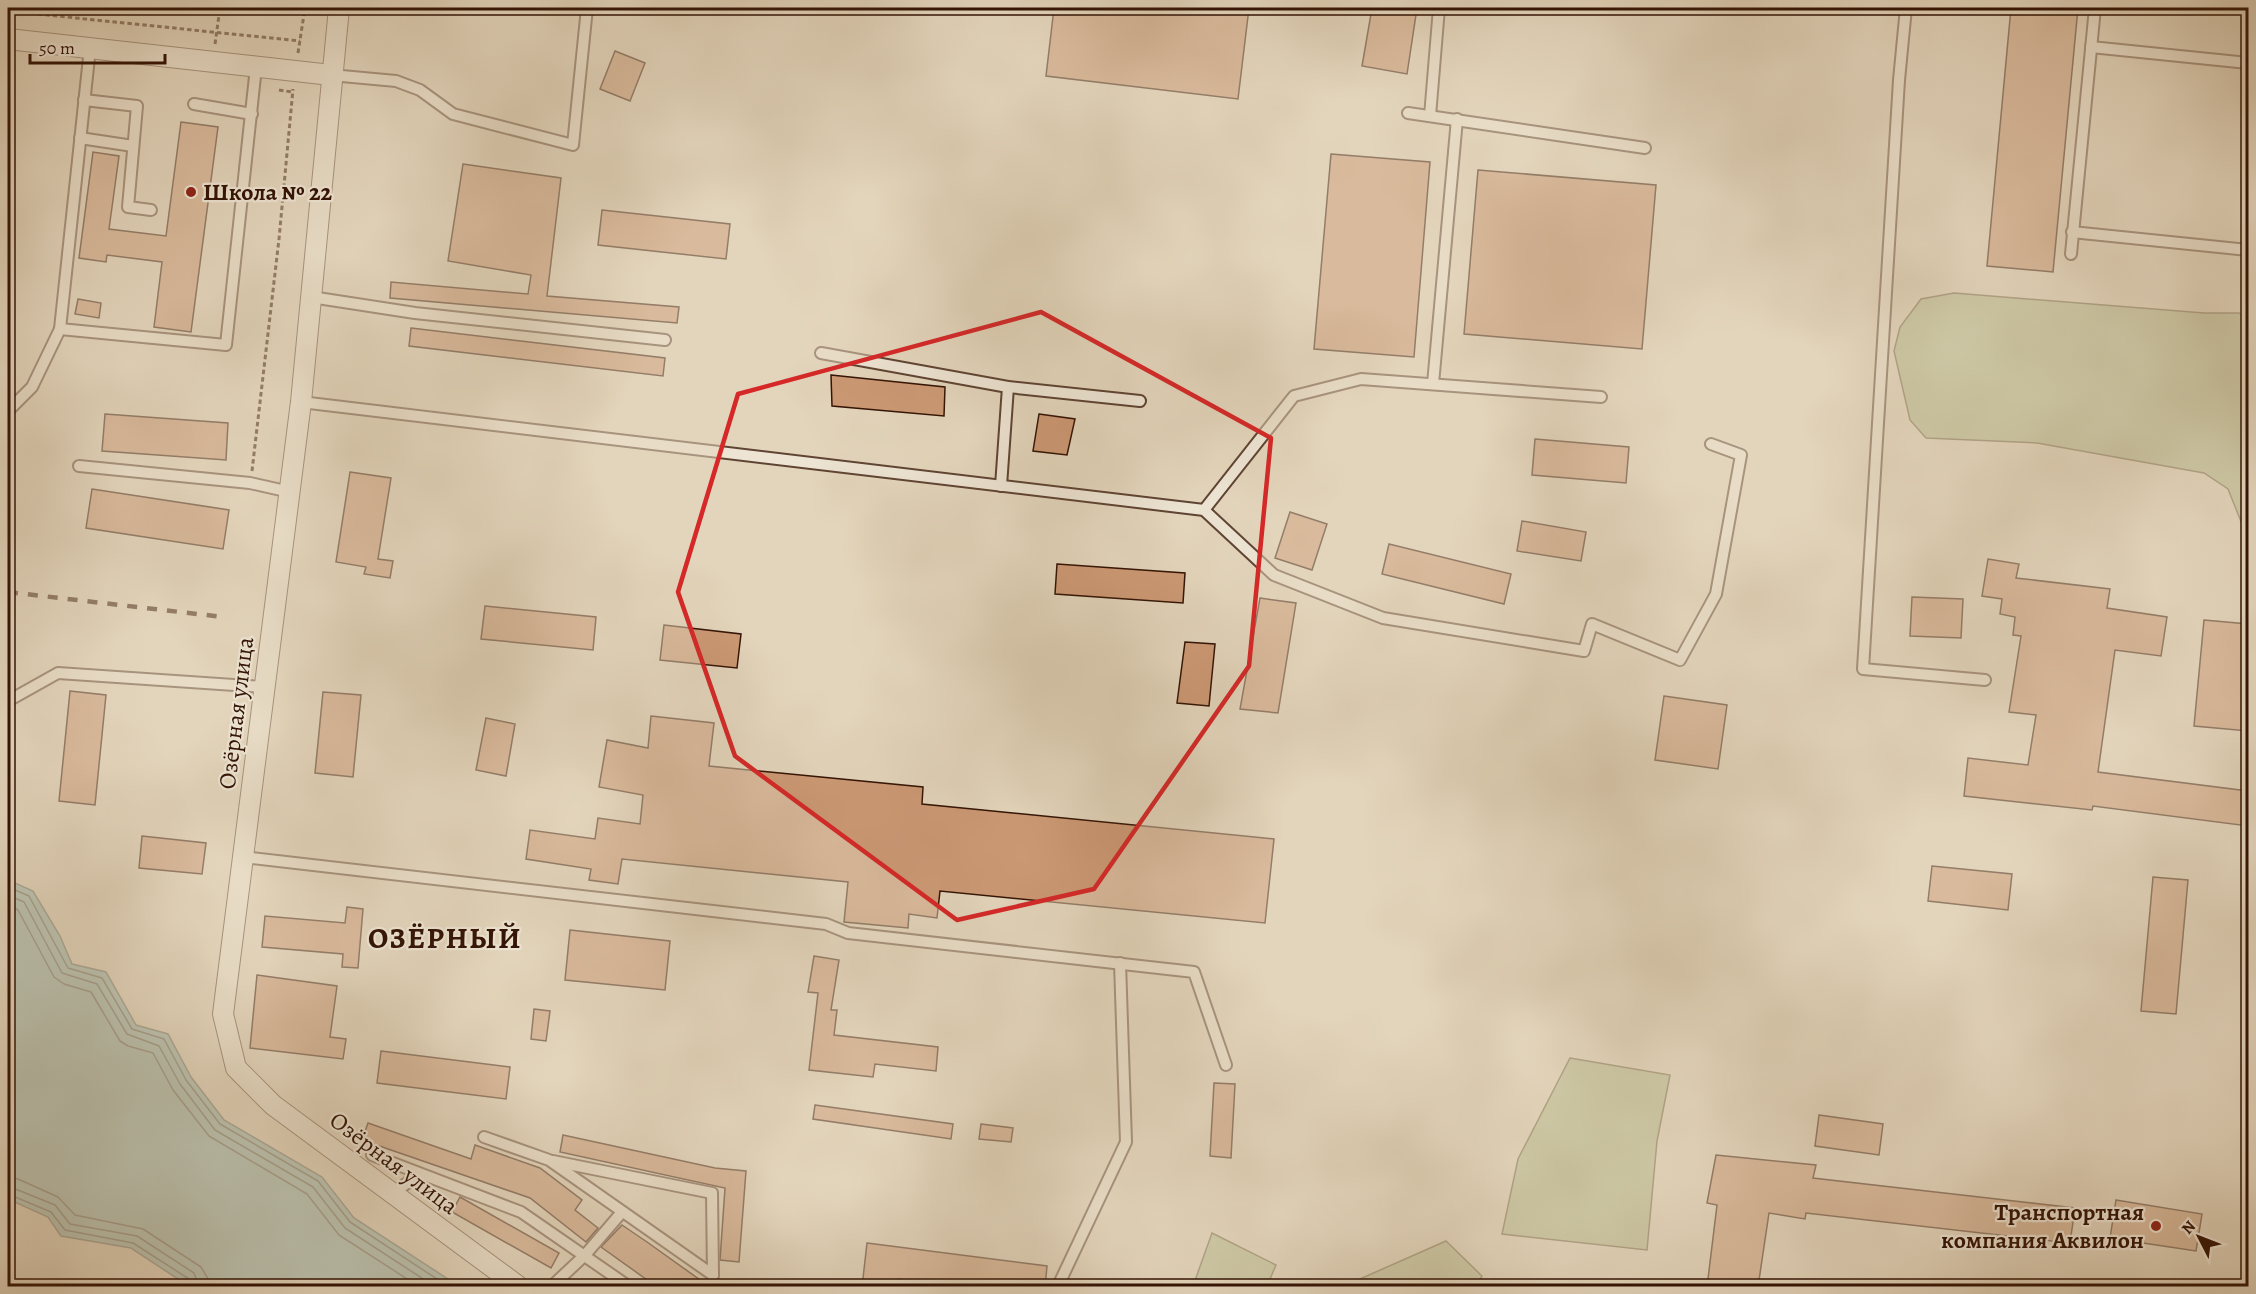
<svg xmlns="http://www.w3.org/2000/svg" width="2256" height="1294" font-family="Alegreya,serif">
<rect width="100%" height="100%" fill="#e3d5bc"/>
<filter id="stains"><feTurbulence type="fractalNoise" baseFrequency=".00333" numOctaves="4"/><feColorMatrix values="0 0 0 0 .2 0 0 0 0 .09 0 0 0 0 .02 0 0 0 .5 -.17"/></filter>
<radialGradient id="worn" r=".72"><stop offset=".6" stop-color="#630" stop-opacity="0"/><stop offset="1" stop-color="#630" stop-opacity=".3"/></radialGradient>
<!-- green -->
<g fill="#b5bd90" stroke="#74684a" stroke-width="1.5">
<polygon points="1954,293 2204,313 2239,313 2248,318 2248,539 2228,489 2204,473 2037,443 1926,438 1910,420 1894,351 1900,327 1921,299"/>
<polygon points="1570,1058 1670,1075 1657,1141 1647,1250 1502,1234 1518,1159"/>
<polygon points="1212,1233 1276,1265 1267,1286 1193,1286"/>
<polygon points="1446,1241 1482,1276 1476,1286 1344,1286"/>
</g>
<!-- water -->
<polygon fill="#95b9b1" stroke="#6e776c" stroke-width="1.5" points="8,880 33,891 60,936 72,964 106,972 136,1025 168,1034 191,1077 224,1120 322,1177 354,1218 448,1279 447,1286 194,1286 184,1283 131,1248 61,1236 48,1217 8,1199"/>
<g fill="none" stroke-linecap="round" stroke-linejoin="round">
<!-- shore -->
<g stroke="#64665b" stroke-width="1.5">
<polyline points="8,887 29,896 68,968 102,978 132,1029 164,1039 186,1080 220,1124 318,1181 350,1222 440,1281 441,1286"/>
<polyline points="8,895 24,902 62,973 97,984 127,1034 159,1046 180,1084 215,1130 313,1187 345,1228 434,1286"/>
<polyline points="8,905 18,910 54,977 64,984 91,992 120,1041 128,1046 153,1053 173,1090 209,1136 307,1194 339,1235 418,1286"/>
<polyline points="8,1177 18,1179 58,1197 75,1215 143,1229 201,1267 207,1277 209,1286"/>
<polyline points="8,1186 55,1205 70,1224 137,1236 194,1273 199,1286"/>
<polyline points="8,1194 51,1212 65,1230 133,1243 189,1279 192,1286"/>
</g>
</g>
<!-- building -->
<g fill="#cc9975" stroke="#331305" stroke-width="1.5">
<polygon points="1054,8 1249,8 1238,99 1046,76"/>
<polygon points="1372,8 1417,8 1407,74 1362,66"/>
<polygon points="2011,8 2078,8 2053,272 1987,266"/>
<polygon points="615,51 645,63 630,101 600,89"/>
<polygon points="181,122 218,127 191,332 154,327 162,262 107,255 106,262 79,258 93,152 119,156 109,229 166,236"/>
<polygon points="1331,154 1430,162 1414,357 1314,349"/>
<polygon points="463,164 561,178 547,296 679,307 677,323 390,298 391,282 528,294 531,275 448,261"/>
<polygon points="1478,170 1656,185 1642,349 1464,334"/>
<polygon points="602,210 730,224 726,259 598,245"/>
<polygon points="78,299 101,303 99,318 75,314"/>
<polygon points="411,328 665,358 663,376 409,346"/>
<polygon points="831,375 945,387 944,416 832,406"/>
<polygon points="105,414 228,423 226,460 102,451"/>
<polygon points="1039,414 1075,419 1067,455 1033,451"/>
<polygon points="1535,439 1629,447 1626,483 1532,475"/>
<polygon points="350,472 391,478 378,559 393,561 390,578 364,574 366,567 336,562"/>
<polygon points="92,489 229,510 223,549 86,528"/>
<polygon points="1290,512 1327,524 1312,570 1275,558"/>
<polygon points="1522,521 1586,532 1581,561 1517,551"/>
<polygon points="1389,544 1511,574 1504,604 1382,574"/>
<polygon points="1988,559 2019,564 2016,578 2110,589 2107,608 2167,617 2161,656 2115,650 2098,772 2248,791 2248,826 2093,806 2092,810 1964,796 1968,758 2028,765 2036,715 2009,712 2021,636 2013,635 2015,617 2000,614 2002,599 1982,596"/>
<polygon points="1057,564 1185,573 1183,603 1055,594"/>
<polygon points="1912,597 1963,599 1961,638 1910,636"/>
<polygon points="1260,598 1296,603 1278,713 1240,709"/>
<polygon points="485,606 596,617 593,650 481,639"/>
<polygon points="2204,620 2248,624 2248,731 2194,726"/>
<polygon points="664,625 741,634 737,668 660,660"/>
<polygon points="1185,642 1215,644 1209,706 1177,703"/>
<polygon points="70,691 106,695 95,805 59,801"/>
<polygon points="323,692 361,695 353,777 315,773"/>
<polygon points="1664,696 1727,705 1718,769 1655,760"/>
<polygon points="651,716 714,723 709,766 923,787 922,804 1274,839 1265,923 940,891 937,918 909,914 908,928 844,922 848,882 622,859 618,884 589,880 591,869 526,859 530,830 595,839 598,818 640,824 643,795 599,787 607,740 648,748"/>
<polygon points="486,718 515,724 506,776 476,770"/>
<polygon points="142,836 206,843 202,874 139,868"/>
<polygon points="1932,866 2012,874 2008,910 1928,901"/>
<polygon points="2153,877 2188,880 2176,1014 2141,1011"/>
<polygon points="347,907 363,909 358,968 342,967 343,954 262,947 265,916 345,923"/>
<polygon points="570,930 670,941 665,990 565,980"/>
<polygon points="814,956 839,960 831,1010 837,1010 834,1035 938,1047 936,1071 875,1064 873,1077 809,1070 818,993 808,992"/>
<polygon points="257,975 337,986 330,1037 346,1039 343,1059 250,1048"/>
<polygon points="534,1009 550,1011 546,1041 531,1039"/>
<polygon points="381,1051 510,1067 506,1099 377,1083"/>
<polygon points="1214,1083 1235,1084 1231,1158 1210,1156"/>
<polygon points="815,1105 953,1124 951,1139 813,1119"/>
<polygon points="1819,1115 1883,1124 1879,1155 1815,1146"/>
<polygon points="368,1123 471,1159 475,1145 540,1168 582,1200 575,1210 598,1228 586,1242 530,1198 362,1140"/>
<polygon points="981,1124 1013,1128 1011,1142 979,1139"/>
<polygon points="563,1135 715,1168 746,1171 739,1262 720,1260 725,1188 560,1152"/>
<polygon points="1716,1155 1816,1165 1813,1178 2075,1208 2070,1243 1806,1213 1805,1219 1769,1213 1758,1287 1707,1287 1717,1205 1707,1203"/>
<polygon points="460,1197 559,1253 551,1268 452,1212"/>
<polygon points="2116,1200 2202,1214 2196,1251 2110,1238"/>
<polygon points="622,1225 647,1242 710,1287 657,1287 601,1247"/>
<polygon points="867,1243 1047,1266 1045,1287 954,1287 898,1279 897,1287 862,1287"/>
</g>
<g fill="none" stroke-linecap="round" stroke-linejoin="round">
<defs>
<g id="service">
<polyline points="1906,8 1899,80 1863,669 1985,680"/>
<polyline points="2091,47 2248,63"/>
<polyline points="331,75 396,81 420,90 453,114 573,145 587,8"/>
<polyline points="84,100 137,106 128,207 151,210"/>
<polyline points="194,104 252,114"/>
<polyline points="1408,113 1645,148"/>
<polyline points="1430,116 1439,8"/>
<polyline points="80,138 133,146"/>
<polyline points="2072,232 2248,250"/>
<polyline points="2071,254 2095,8"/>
<polyline points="311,297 415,313 665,340"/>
<polyline points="60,329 226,345 256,67"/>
<polyline points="821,353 1008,387 1140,401"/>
<polyline points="1433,384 1457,119"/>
<polyline points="301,402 1204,510 1274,575 1383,618 1584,651 1592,624 1680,660 1716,594 1741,455 1711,444"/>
<polyline points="8,411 32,387 60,329 90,48"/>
<polyline points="79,466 250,483 290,492"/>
<polyline points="1001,486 1008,387"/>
<polyline points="1204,510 1294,396 1361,379 1601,397"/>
<polyline points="8,701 58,673 265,687"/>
<polyline points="243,857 826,924 848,933 1194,972 1226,1065"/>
<polyline points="484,1137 549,1160 713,1275"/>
<polyline points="372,1155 521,1212 628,1286"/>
<polyline points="553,1161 712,1193 713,1275"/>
<polyline points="392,1194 418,1175"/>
<polyline points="552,1286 585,1255 622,1212"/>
<polyline points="1058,1286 1126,1142 1120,963"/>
</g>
<g id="minor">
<polyline points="339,8 301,402 223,1014 236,1068 273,1105 518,1286"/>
<polyline points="8,39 331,75"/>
</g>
</defs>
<!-- service casing -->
<use href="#service" stroke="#5f4433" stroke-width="14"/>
<!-- minor casing -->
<use href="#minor" stroke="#5f4433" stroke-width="22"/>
<!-- path -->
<g stroke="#331305" stroke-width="3" stroke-dasharray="4.5 3" stroke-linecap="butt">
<polyline points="8,11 300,41"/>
<polyline points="215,44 220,8"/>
<polyline points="298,53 305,8"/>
<polyline points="279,90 292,92"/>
<polyline points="252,471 279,239 293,89"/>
</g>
<!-- service -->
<use href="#service" stroke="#ede4d3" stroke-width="10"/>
<!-- minor -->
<use href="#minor" stroke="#ede4d3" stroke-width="20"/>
<!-- rail -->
<polyline stroke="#331305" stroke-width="4.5" stroke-dasharray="10 10" stroke-linecap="butt" points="8,592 223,617"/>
</g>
<!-- marked area -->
<path d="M0 0H2256V1294H0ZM1041,312L1271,438L1249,666L1094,889L957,920L735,756L678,592L738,394Z" fill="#e3d5bc" fill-opacity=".55" fill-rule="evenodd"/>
<path fill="none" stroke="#d62828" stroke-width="4.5" stroke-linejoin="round" d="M1041,312L1271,438L1249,666L1094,889L957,920L735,756L678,592L738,394Z"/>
<!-- markers -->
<g fill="#8f2418" stroke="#ede4d3" stroke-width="2">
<circle cx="191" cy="192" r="6"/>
<circle cx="2156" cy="1226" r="6"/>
</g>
<g text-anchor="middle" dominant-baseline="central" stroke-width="4.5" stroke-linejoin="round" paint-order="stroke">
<!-- poi labels -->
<g font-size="24" font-weight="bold" fill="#331305" stroke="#ede4d3" text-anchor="start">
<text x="203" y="192">Школа № 22</text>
<text x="2144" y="1212" text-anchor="end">Транспортная<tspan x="2144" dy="28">компания Аквилон</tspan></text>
</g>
<!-- street labels -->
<g font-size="24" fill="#331305" stroke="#ede4d3">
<text transform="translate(236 713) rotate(-83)">Озёрная улица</text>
<text transform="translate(394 1163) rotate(37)">Озёрная улица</text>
</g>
<!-- district labels -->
<g font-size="30" font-weight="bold" letter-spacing="1.5" fill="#331305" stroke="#ede4d3">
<text x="445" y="938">ОЗЁРНЫЙ</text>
</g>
</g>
<!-- margin -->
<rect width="2256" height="1294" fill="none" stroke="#e3d5bc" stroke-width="30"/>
<rect x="9" y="9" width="2238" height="1276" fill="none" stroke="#331305" stroke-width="3"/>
<rect x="15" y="15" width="2226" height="1264" fill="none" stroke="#331305" stroke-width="1.5"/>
<!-- north arrow -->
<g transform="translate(2199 1237) rotate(312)" stroke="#ede4d3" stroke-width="4.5" paint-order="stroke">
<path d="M0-4.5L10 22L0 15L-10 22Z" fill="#331305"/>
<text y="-9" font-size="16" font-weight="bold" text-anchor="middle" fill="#331305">N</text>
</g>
<!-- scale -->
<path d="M30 54v9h135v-9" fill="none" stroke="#331305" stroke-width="3"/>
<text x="39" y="54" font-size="18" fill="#331305" stroke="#ede4d3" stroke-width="4.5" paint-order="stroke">50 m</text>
<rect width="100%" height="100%" filter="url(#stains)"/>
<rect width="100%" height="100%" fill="url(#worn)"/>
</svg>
